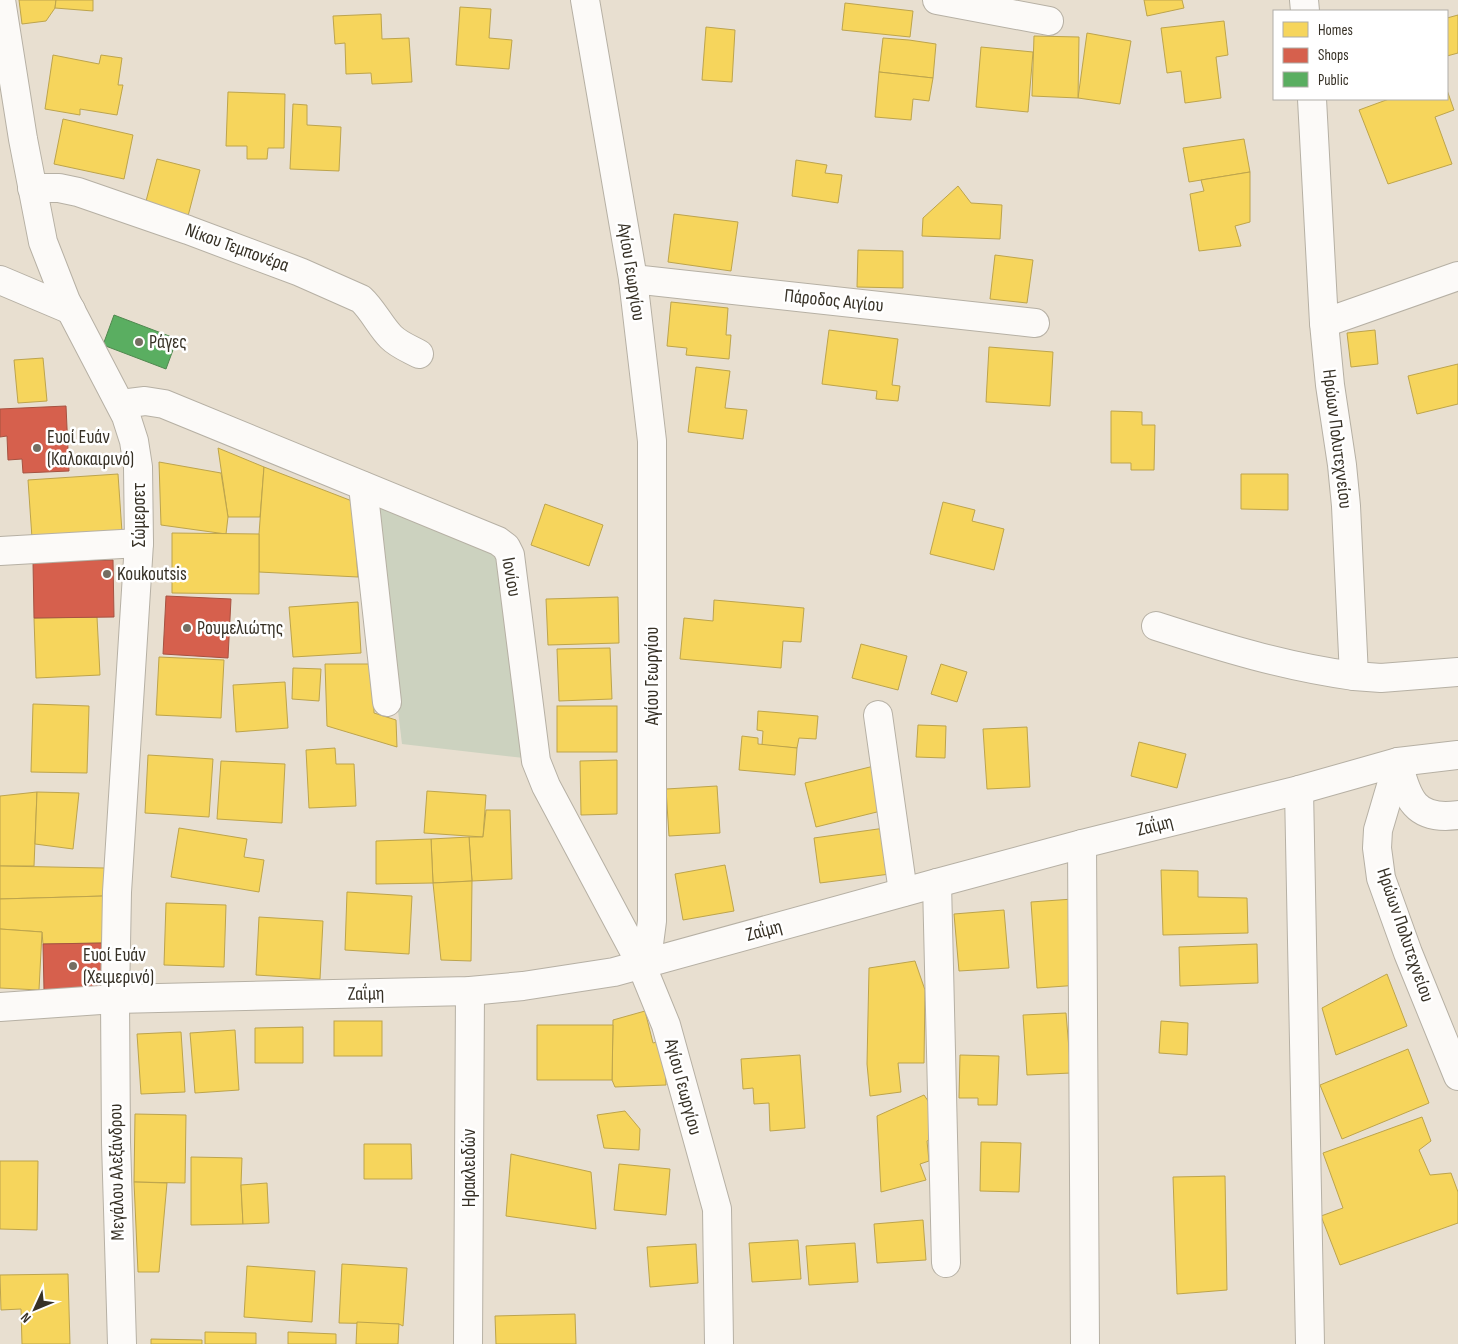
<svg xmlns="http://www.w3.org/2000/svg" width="1458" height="1344" font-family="'Sofia Sans Condensed',sans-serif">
<rect width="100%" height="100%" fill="#e8dfd0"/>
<!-- green -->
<polygon fill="#ccd2bf" points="373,503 487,548 497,558 524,758 402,744"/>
<!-- homes -->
<g fill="#f6d55c" stroke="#bda44c">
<polygon points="19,0 56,0 55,8 46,21 22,24"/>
<polygon points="56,0 93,0 93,11 55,8"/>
<polygon points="1144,0 1182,0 1184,8 1147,16"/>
<polygon points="845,3 913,11 910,37 842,30"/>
<polygon points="460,7 491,9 489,38 512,40 509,69 456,65"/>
<polygon points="381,14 382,39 409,38 412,82 372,84 371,73 346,74 345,43 335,44 333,16"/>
<polygon points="1458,15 1458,53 1447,56 1447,18"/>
<polygon points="1224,21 1228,55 1216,57 1221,98 1185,103 1181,71 1167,73 1161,28"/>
<polygon points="706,27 735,30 732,82 702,80"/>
<polygon points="1087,33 1131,41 1120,104 1078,98"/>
<polygon points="1034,36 1079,37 1078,98 1032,96"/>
<polygon points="883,38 909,40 936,44 933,78 879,72"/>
<polygon points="981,47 1033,52 1028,112 976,107"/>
<polygon points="53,55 99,64 101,55 122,58 118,85 123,85 117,115 80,109 80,115 45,109"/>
<polygon points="879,72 933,78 929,101 913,99 911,120 875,117"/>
<polygon points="1447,90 1454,110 1435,117 1452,164 1388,184 1359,110 1389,99 1447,99"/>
<polygon points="228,92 285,94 284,148 268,148 267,159 247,159 247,146 226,146"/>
<polygon points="293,104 307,105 307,125 341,127 339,171 290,169"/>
<polygon points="63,119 133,135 124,179 54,164"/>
<polygon points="1244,139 1250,172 1189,182 1183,148"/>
<polygon points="157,159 200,170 188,216 145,205"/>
<polygon points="796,160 827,165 825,173 842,175 838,203 792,196"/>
<polygon points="1250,172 1250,222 1235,226 1241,246 1199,251 1190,194 1204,191 1201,180"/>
<polygon points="958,186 971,203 1002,205 1000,239 922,236 923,218"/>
<polygon points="674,214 738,222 731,271 668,262"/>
<polygon points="858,250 903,251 903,288 857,287"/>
<polygon points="995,255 1033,260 1027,303 990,299"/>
<polygon points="671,302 728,308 726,335 731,335 729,359 686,355 687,348 667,346"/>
<polygon points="829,330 898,339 892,385 900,386 898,401 876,399 877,391 822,384"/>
<polygon points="1375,330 1378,364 1351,367 1347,333"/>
<polygon points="989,347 1053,352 1050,406 986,402"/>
<polygon points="43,358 47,401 18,403 14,360"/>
<polygon points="1458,364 1458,404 1417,414 1408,376"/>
<polygon points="696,367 730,371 725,408 747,410 743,439 688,432"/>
<polygon points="1111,411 1142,412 1142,425 1155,425 1154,470 1131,470 1131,463 1111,463"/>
<polygon points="218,448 264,467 260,517 228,517"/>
<polygon points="159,462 221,473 228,517 226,534 161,525"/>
<polygon points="264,467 352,501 358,577 259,572 259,534"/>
<polygon points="118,474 122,532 32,538 28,480"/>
<polygon points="1241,474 1288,474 1288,510 1241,509"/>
<polygon points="943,502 975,510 972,521 1004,529 994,570 930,554"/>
<polygon points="545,504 603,525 589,566 531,545"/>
<polygon points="172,533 259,534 259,594 172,593"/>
<polygon points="618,597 619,643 548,645 546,599"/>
<polygon points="714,600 804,608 801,642 783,641 781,668 680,659 684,618 713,621"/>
<polygon points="358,602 361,653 293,657 289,607"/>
<polygon points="97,617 100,675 36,678 34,618"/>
<polygon points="861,644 907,656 898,690 852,678"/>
<polygon points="610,648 612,699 559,701 557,649"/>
<polygon points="159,657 224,660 221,718 156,715"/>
<polygon points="325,664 373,664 374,713 396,720 397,747 327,726"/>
<polygon points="941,664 967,672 957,702 931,694"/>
<polygon points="293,668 321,669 319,701 292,699"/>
<polygon points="285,682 288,728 236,732 233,685"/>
<polygon points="33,704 89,706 87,773 31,772"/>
<rect x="557" y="706" width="60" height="46"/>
<polygon points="758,711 818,716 816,739 799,738 797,748 762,745 763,731 757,730"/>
<polygon points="918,725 946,726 945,758 916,757"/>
<polygon points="1027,727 1030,787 987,789 983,729"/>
<polygon points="742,736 758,738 758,744 797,748 795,775 739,770"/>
<polygon points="1139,742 1186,754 1177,788 1131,776"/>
<polygon points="335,748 336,764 354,764 356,806 309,808 306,750"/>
<polygon points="148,755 213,759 209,817 145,813"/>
<polygon points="617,760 617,814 581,815 580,761"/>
<polygon points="221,761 285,764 282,823 217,819"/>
<polygon points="874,766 885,810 816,827 805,783"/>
<polygon points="717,786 720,833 669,836 666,789"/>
<polygon points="427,791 486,795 483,837 424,833"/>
<polygon points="37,792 34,866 0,866 0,796"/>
<polygon points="37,792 79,793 73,849 35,844"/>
<polygon points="486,810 510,810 512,879 472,881 469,837 483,837"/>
<polygon points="179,828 247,839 244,857 264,860 259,892 171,877"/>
<polygon points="885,828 890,874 820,883 814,838"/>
<polygon points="469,837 472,881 433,883 431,839"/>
<polygon points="431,839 433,883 376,884 376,841"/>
<polygon points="725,865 734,911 683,920 675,874"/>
<polygon points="0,866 105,868 104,896 0,899"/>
<polygon points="1161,870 1198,871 1198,897 1247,898 1248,933 1163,935"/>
<polygon points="472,881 471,961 441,960 433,883"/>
<polygon points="347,892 412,896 409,954 345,950"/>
<polygon points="104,896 103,943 43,944 42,932 0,929 0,899"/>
<polygon points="1073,899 1080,985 1037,988 1031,902"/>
<polygon points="166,903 226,905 224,967 164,965"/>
<polygon points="1004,910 1009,968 959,971 954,914"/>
<polygon points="259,917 323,921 320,979 256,975"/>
<polygon points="0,929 42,932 39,990 0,988"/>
<polygon points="1257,944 1258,983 1180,986 1179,947"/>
<polygon points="915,961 925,990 924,1063 898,1063 901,1092 870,1096 867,1064 869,968"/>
<polygon points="1387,974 1407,1026 1336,1055 1322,1008"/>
<polygon points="645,1011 653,1043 664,1040 666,1085 615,1087 612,1080 613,1020"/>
<polygon points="1066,1013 1071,1073 1027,1075 1023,1015"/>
<rect x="334" y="1021" width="48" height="35"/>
<polygon points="1161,1021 1188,1023 1187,1055 1159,1053"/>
<polygon points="537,1025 613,1025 612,1080 537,1080"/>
<polygon points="303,1027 303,1063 255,1063 255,1028"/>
<polygon points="235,1030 239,1090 195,1093 190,1033"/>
<polygon points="181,1032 185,1092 141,1094 137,1034"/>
<polygon points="1408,1049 1429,1103 1342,1139 1320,1085"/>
<polygon points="800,1055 805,1128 770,1131 769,1103 754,1104 753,1088 743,1089 741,1059"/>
<polygon points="960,1055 999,1056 997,1105 978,1105 978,1098 959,1098"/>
<polygon points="924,1095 937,1114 935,1136 927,1141 929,1161 920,1164 926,1180 881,1192 877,1116"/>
<polygon points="625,1111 640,1129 639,1150 604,1148 597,1115"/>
<polygon points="135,1114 186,1115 185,1183 134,1182"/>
<polygon points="1422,1117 1431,1141 1419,1150 1430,1175 1451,1173 1458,1192 1458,1223 1340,1265 1321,1216 1343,1208 1323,1153"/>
<polygon points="981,1142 1021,1143 1019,1192 980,1191"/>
<polygon points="364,1144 411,1144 412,1179 364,1179"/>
<polygon points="511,1154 591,1172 596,1229 506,1216"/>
<polygon points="191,1157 242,1158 241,1185 243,1224 191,1225"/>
<polygon points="0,1161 38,1161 37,1230 0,1229"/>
<polygon points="619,1164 670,1169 666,1215 614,1210"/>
<polygon points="1225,1176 1227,1290 1177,1294 1173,1177"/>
<polygon points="134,1182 167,1183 159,1272 138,1272"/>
<polygon points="267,1183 269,1223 243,1224 241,1185"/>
<polygon points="923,1220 926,1260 877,1263 874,1224"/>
<polygon points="798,1240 801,1279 752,1282 749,1243"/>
<polygon points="855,1243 858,1282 809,1285 806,1246"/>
<polygon points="696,1244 698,1283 650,1287 647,1247"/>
<polygon points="342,1264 407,1268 403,1326 399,1324 339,1323"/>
<polygon points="247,1266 315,1271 312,1322 244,1317"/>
<polygon points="68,1274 70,1344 22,1344 21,1309 1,1310 0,1275"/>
<polygon points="575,1314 576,1344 496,1344 495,1316"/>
<polygon points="357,1322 399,1324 398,1344 356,1344"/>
<polygon points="205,1332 256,1333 256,1344 205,1344"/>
<polygon points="288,1332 336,1334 336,1344 288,1344"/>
<polygon points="151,1339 202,1340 202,1344 151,1344"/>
</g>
<!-- shops -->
<g fill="#d6604d" stroke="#a65241">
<polygon points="66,406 69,471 23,473 22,459 8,460 7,436 0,437 0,409"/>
<polygon points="113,560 114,617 34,618 33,562"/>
<polygon points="166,596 231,599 228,658 163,654"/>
<polygon points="103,943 100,988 44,990 43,944"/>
</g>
<!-- public -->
<polygon fill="#5aae61" stroke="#50884f" points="114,315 177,339 166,369 103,345"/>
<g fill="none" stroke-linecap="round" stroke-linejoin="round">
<defs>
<g id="street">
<polyline points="937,0 1049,21"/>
<polyline points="1304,0 1305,11"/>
<polyline points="1312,99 1324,323 1330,385 1342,465 1346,506 1354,676 1381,678 1458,672"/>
<path d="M32,188H59L78,192L188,230L300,272L361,299C373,310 380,326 391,337C399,345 410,349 419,354"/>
<polyline points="633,279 1035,323"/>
<polyline points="0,280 71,310"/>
<polyline points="1324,323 1458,276"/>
<polyline points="121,404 145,401 164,404 498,541 506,547 510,555 536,761 546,786 641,964 666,1025 717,1209 719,1344"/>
<polyline points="363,486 387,702"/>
<polyline points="0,551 139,543"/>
<path d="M1156,626C1221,647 1286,667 1354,676"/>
<polyline points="878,715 903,892"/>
<path d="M1398,762C1407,799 1415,821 1458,815"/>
<polyline points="1299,790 1310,1344"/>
<polyline points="1082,844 1085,1344"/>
<polyline points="937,883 946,1263"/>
<polyline points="115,999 116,1142 122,1344"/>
<polyline points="468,1344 470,991"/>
</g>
<g id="secondary">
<polyline points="1,0 23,139 43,242 66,301 126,416 134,441 138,467 139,543 117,892 115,999"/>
<polyline points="585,0 633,279 652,441 652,921 649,944 641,964"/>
<polyline points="1398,762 1378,830 1377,848 1381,878 1408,953 1458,1076"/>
<polyline points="0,1007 115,999 470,991 523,986 614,972 937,883 1082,844 1299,790 1398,762 1458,755"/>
</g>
</defs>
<!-- street casing -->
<use href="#street" stroke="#b6b0a4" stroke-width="30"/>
<!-- secondary casing -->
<use href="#secondary" stroke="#b6b0a4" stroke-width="30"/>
<!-- street -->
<use href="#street" stroke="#fcfaf8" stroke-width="28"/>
<!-- secondary -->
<use href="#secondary" stroke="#fcfaf8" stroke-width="28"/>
</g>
<!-- markers -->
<g fill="#756e62" stroke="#fff" stroke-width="2">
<circle cx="139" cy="342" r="5"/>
<circle cx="37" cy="448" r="5"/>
<circle cx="107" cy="574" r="5"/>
<circle cx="187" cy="628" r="5"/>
<circle cx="73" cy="966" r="5"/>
</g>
<g text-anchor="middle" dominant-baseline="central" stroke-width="5" stroke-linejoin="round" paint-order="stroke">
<!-- street labels -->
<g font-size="19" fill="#373126" stroke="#fff">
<text transform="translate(237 248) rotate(20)">Νίκου Τεμπονέρα</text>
<text transform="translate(631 272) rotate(81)">Αγίου Γεωργίου</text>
<text transform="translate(834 301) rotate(6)">Πάροδος Αιγίου</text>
<text transform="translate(1337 439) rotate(83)">Ηρώων Πολυτεχνείου</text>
<text transform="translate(139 515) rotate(-90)">Σώμερσετ</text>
<text transform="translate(511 577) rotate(80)">Ιονίου</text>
<text transform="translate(652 676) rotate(-90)">Αγίου Γεωργίου</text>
<text transform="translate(1155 826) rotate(-14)">Ζαΐμη</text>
<text transform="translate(764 931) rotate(-15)">Ζαΐμη</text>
<text transform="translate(1405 935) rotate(71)">Ηρώων Πολυτεχνείου</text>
<text transform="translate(366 994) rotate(-1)">Ζαΐμη</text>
<text transform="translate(683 1087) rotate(75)">Αγίου Γεωργίου</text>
<text transform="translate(469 1168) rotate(-90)">Ηρακλειδών</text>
<text transform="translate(117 1172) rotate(-91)">Μεγάλου Αλεξάνδρου</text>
</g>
<!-- poi labels -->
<g font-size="19" fill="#373126" stroke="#fff" text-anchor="start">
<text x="149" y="342">Ράγες</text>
<text x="47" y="437">Ευοί Ευάν<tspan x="47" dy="22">(Καλοκαιρινό)</tspan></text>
<text x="117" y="574">Koukoutsis</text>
<text x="197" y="628">Ρουμελιώτης</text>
<text x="83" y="955">Ευοί Ευάν<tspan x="83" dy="22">(Χειμερινό)</tspan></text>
</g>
</g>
<!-- legend -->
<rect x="1273" y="10" width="175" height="90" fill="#ffffff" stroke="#afada8"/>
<rect x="1283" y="22" width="25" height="15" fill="#f6d55c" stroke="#afada8"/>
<text x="1318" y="35" font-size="15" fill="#373126">Homes</text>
<rect x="1283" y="48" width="25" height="15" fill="#d6604d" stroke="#afada8"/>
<text x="1318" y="60" font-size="15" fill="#373126">Shops</text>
<rect x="1283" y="72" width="25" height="15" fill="#5aae61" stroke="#afada8"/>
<text x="1318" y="85" font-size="15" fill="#373126">Public</text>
<!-- north arrow -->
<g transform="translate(35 1309) rotate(226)" stroke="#ffffff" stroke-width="4" paint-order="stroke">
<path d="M0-4L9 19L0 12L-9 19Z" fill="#373126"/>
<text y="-8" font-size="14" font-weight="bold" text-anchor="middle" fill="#373126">N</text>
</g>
</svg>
